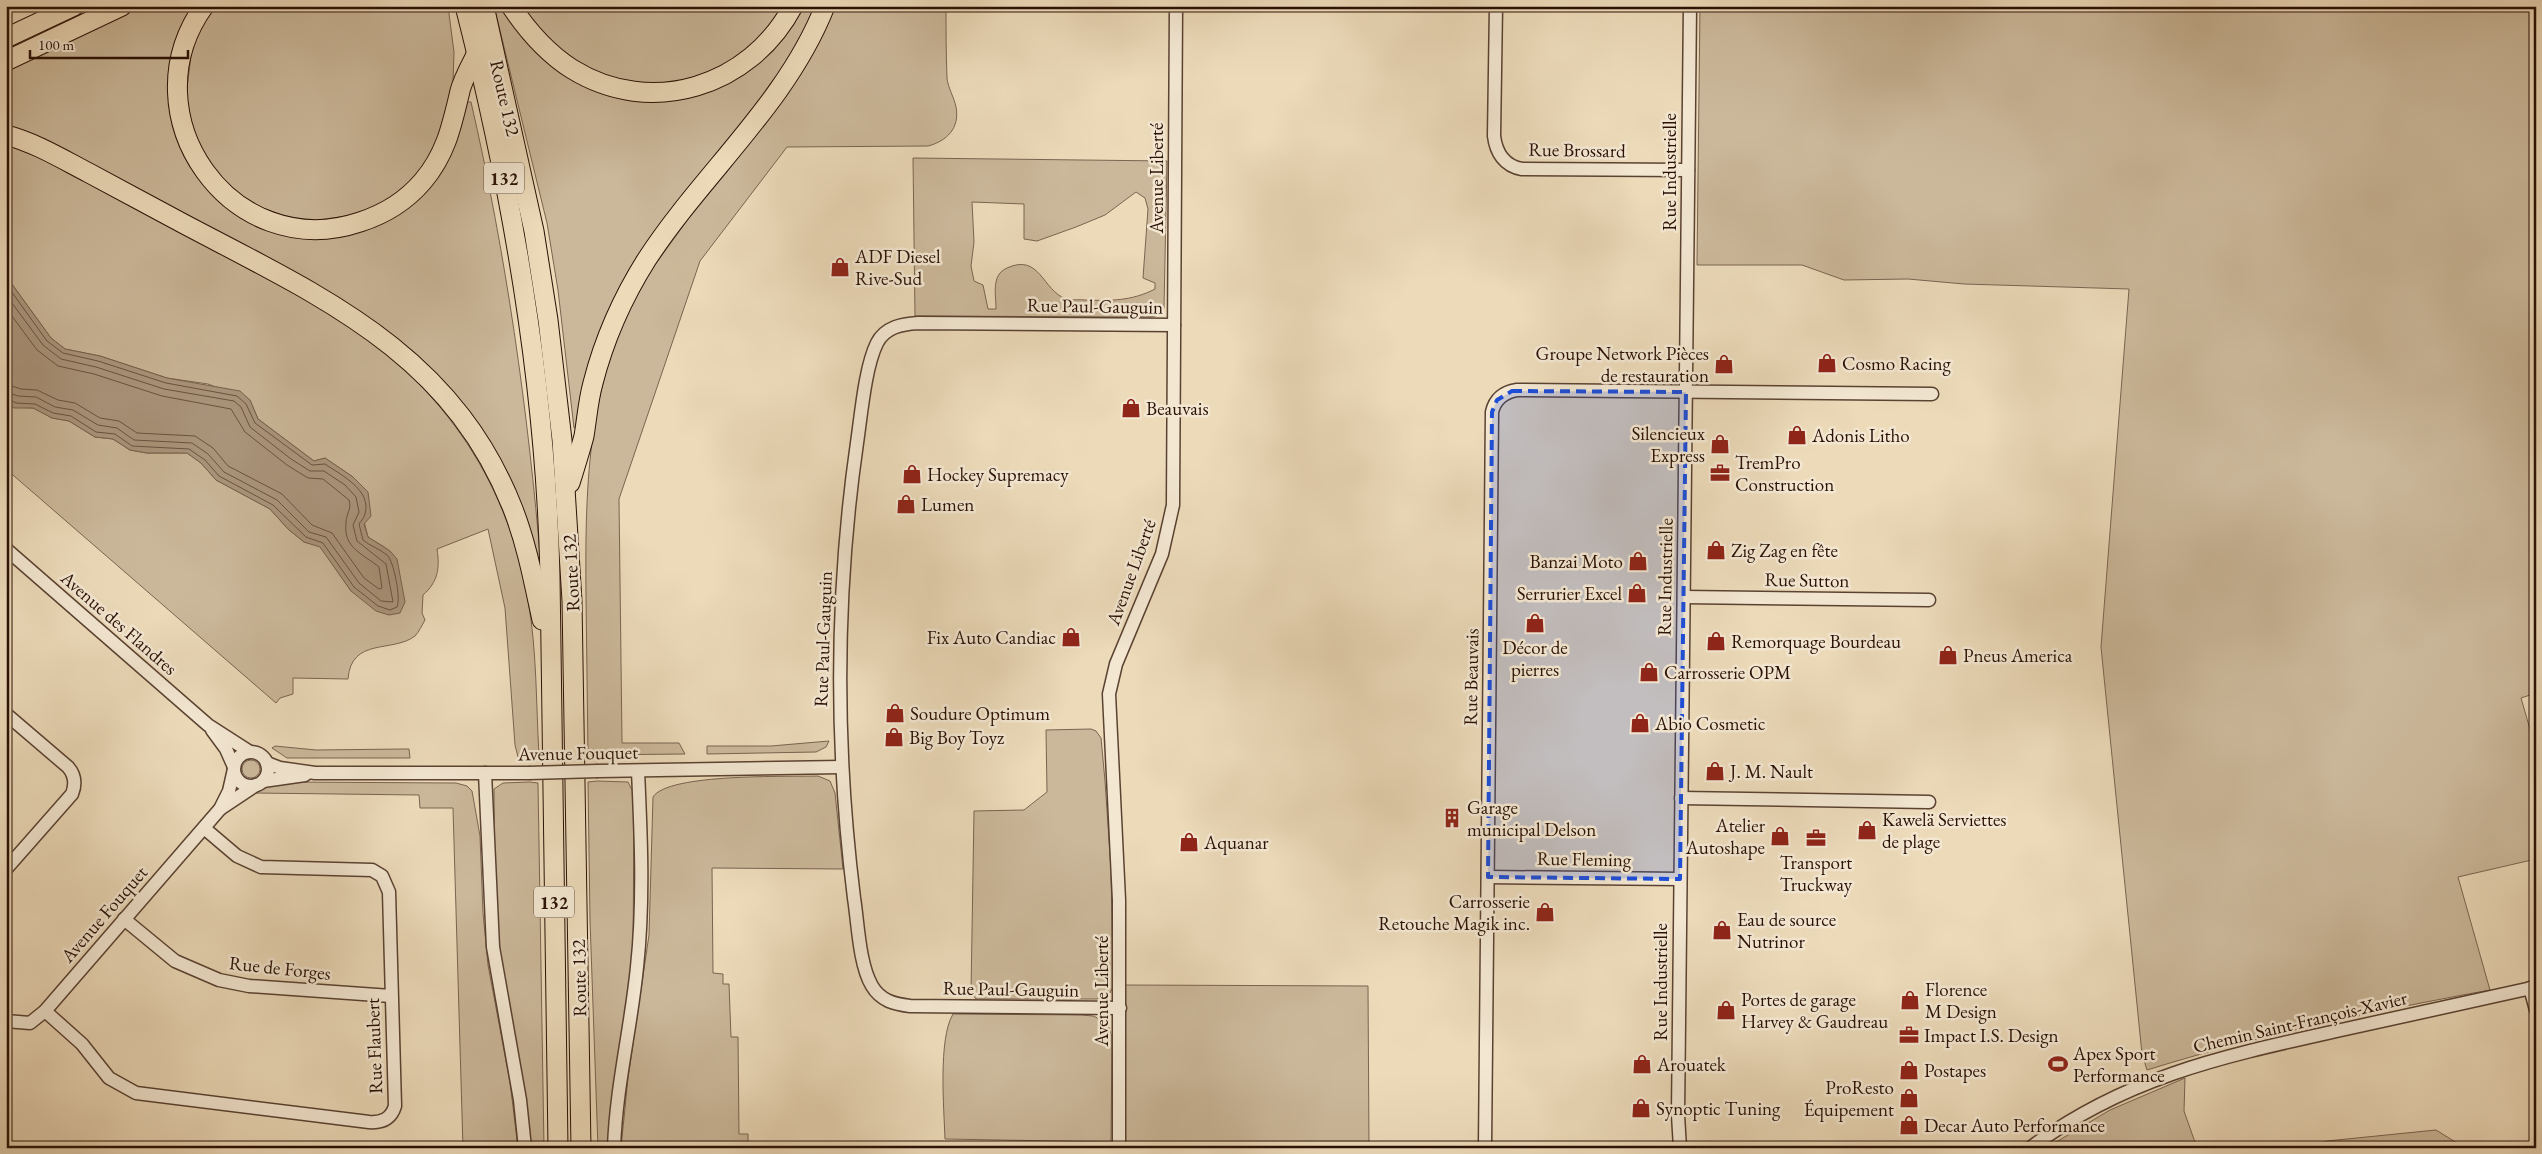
<svg xmlns="http://www.w3.org/2000/svg" width="2542" height="1154" font-family="'EB Garamond',serif">
<rect width="100%" height="100%" fill="#ecdab9"/>
<filter id="stains"><feTurbulence type="fractalNoise" baseFrequency=".004" numOctaves="4"/><feColorMatrix values="0 0 0 0 .2 0 0 0 0 .09 0 0 0 0 .02 0 0 0 .5 -.17"/></filter>
<radialGradient id="worn" r=".72"><stop offset=".6" stop-color="#630" stop-opacity="0"/><stop offset="1" stop-color="#630" stop-opacity=".3"/></radialGradient>
<!-- green -->
<g fill="#cbb89a" stroke="#7a6450" fill-rule="evenodd">
<path d="M142,6H197L170,86L173,121L183,152L200,179L274,230L395,214L466,102H471C506,254 528,410 541,566H536L463,405L440,377L414,352L381,326L346,305L6,128V71Z"/>
<polygon points="214,6 448,6 454,52 453,81 451,101 434,152 419,174 402,190 382,204 361,214 310,221 282,215 255,205 234,191 203,156 185,104 192,48 203,23"/>
<polygon points="494,6 503,6 558,69 694,94 801,6 818,6 774,83 657,234 579,427 574,428 558,290 547,223"/>
<path d="M521,6H785C777,17 770,31 760,40C750,49 736,61 724,67C683,89 624,89 584,66C558,51 540,29 521,6Z"/>
<path d="M835,6L946,7C946,31 946,54 947,78C948,88 954,97 956,107C960,128 947,141 928,146L787,147L700,261L619,499L622,743H679L685,754L588,755C587,702 587,649 586,596C585,481 587,373 649,273L817,42Z"/>
<path d="M1700,6H2536V693L2521,698L2536,750V859L2458,877L2490,990C2375,1011 2259,1035 2147,1070L2142,1054L2101,647L2129,289L1964,284L1908,279L1844,280L1802,265H1697Z"/>
<path d="M6,144L33,153L330,313C437,380 506,474 528,600C537,651 536,704 539,755L518,757L515,745L505,608L488,529L437,549C440,568 438,582 423,595L422,613L425,620C422,625 419,632 415,636C393,653 351,637 348,679L293,678V694L280,698L276,703L6,469V402L14,407L34,408L52,418L69,421L95,437L113,439L130,450L147,453H187L201,463L216,480L270,509L288,529L304,542L320,546L351,591L399,575C396,550 388,550 368,537L353,477L325,458L314,461L258,419L250,400L208,384L167,378L100,356L65,349L51,338L6,276Z"/>
<path d="M913,158L1167,161L1164,308L1159,315L1150,317L915,316ZM1136,192L1145,198L1148,209L1143,278L1155,283V289C1132,301 1110,301 1085,300C1079,299 1071,301 1066,299C1042,290 1040,253 1007,268C991,275 996,294 996,309H988L983,285L974,281L971,266L974,242L972,202L1024,204V239L1037,241L1076,227L1105,215Z"/>
<polygon points="1091,729 1096,731 1101,738 1105,781 1111,870 1113,987 1110,993 1097,999 976,999 971,993 974,811 1024,810 1047,792 1046,730"/>
<polygon points="829,741 826,747 816,752 707,754 707,746 771,746"/>
<polygon points="275,746 316,750 404,749 409,749 410,758 287,758 272,748"/>
<circle cx="251" cy="769" r="9"/>
<path d="M818,776L830,781L835,793L843,869L712,868L713,973L723,974V984H729L731,1037H738L739,1134H748V1148H621L628,1078L649,935L653,797C668,773 789,777 818,776Z"/>
<polygon points="597,781 628,782 634,794 633,961 609,1148 598,1148 590,920 588,782"/>
<polygon points="286,782 456,783 467,786 472,791 480,836 483,913 488,965 510,1082 518,1148 463,1148 453,808 420,808 419,795 252,793 269,785"/>
<polygon points="529,782 538,783 544,1148 530,1148 502,981 495,900 494,789 503,783"/>
<polygon points="1125,985 1368,986 1369,1148 1125,1148"/>
<path d="M953,1014L1082,1015L1093,1016L1107,1022L1112,1037L1111,1142L945,1139C944,1109 938,1039 953,1014Z"/>
<polygon points="2185,1078 2184,1111 2197,1148 2046,1148 2110,1110"/>
<polygon points="2436,1130 2465,1148 2299,1148 2327,1141"/>
</g>
<!-- water -->
<polygon fill="#aa957c" stroke="#77604c" points="6,276 51,338 65,349 100,356 167,378 240,391 250,400 258,419 314,461 325,458 353,477 368,492 371,516 364,524 368,537 390,551 397,559 405,602 400,613 389,615 376,611 351,591 320,547 304,542 288,529 270,509 216,480 201,463 187,453 147,453 130,450 113,439 95,437 69,421 52,418 33,408 14,408 6,402"/>
<g fill="none" stroke-linecap="round" stroke-linejoin="round">
<!-- shore -->
<g stroke="#6a5240" stroke-width="1">
<path d="M6,284L47,341L63,353L98,361L166,383L237,396L246,404L255,423L312,465L325,464C341,475 372,490 365,514C364,518 361,521 359,524L363,540C370,546 380,549 387,555C394,561 401,599 397,607L390,610L378,606L354,587L323,543L306,537L273,505L219,476L205,460L189,449L132,446L115,434L96,432L71,416L53,413L35,404L16,403L6,398"/>
<polyline points="6,295 43,345 61,359 96,367 164,389 234,401 241,407 250,427 291,459 310,471 324,471 345,485 356,497 359,512 353,525 357,541 386,564 393,602 381,601 359,583 326,537 309,532 277,500 224,472 208,454 192,443 134,440 117,428 98,425 73,410 55,407 36,397 18,396 6,392"/>
<path d="M6,308L37,350L58,366L94,374L162,396L231,409L245,432L287,465L308,478L323,479L349,500C352,510 346,513 346,523C343,548 363,554 379,567L382,588L379,589L364,578L332,533L312,525L282,494L228,466L213,448L195,436L137,433L119,421L100,418L75,403L58,400L37,390L21,389L6,384"/>
</g>
<defs>
<g id="minor">
<path d="M1496,6L1494,136C1496,152 1504,166 1522,169L1688,170"/>
<polyline points="6,549 208,725 250,752"/>
<polyline points="1684,597 1929,600"/>
<path d="M6,714L68,767C75,775 76,784 72,794L6,869"/>
<polyline points="212,730 226,749 234,767"/>
<circle cx="251" cy="769" r="17"/>
<polyline points="267,763 280,768 315,773 529,773"/>
<polyline points="598,771 842,767"/>
<polyline points="485,773 493,947 520,1100 525,1148"/>
<polyline points="263,781 305,775"/>
<polyline points="1681,798 1929,802"/>
<polyline points="220,809 256,785"/>
<polyline points="1488,877 1680,879"/>
<polyline points="124,919 175,961 219,980 249,986 391,996"/>
<polyline points="2530,988 2536,1010"/>
<path d="M1120,1008L910,1006C894,1004 881,1001 872,986C859,964 858,923 854,898C835,746 835,595 857,443C861,416 865,367 877,343C885,327 902,324 918,323L1174,325"/>
<path d="M45,1011L82,1044L109,1078L136,1093L369,1122C382,1123 391,1119 395,1106L389,892L382,876L372,870L261,867L237,856L204,828"/>
<polyline points="6,1021 30,1023 45,1011 220,809 229,791 234,769"/>
<path d="M614,1148C616,1087 631,1028 637,967C644,902 641,836 638,771"/>
<polyline points="1119,1148 1119,900 1109,694 1116,664 1162,554 1173,505 1176,6"/>
<path d="M1485,1148L1492,412C1495,399 1504,392 1517,390L1932,394"/>
<polyline points="1680,1148 1678,1115 1690,6"/>
<path d="M2030,1148C2124,1078 2220,1057 2332,1032C2400,1017 2468,1002 2536,987"/>
</g>
<g id="highway">
<path d="M204,6C126,115 232,265 360,222C385,214 406,201 423,181C446,154 452,125 460,91C463,79 471,65 477,53"/>
<path d="M465,6C512,191 546,386 550,576L558,1148"/>
<polyline points="484,6 534,231 548,320 562,440 572,601 581,1148"/>
<path d="M511,6C527,30 547,53 572,69C651,118 750,87 793,6"/>
<polyline points="6,38 74,6"/>
<polyline points="6,61 122,6"/>
<path d="M6,135C36,143 62,159 89,173C121,190 152,207 184,224C322,297 452,353 513,509C527,545 534,583 542,620"/>
<path d="M570,483C575,467 580,451 584,436C587,418 588,401 593,383C604,340 623,297 647,259C703,173 787,103 825,6"/>
</g>
</defs>
<!-- minor casing -->
<use href="#minor" stroke="#5a4232" stroke-width="15"/>
<!-- highway casing -->
<use href="#highway" stroke="#2a1005" stroke-width="21"/>
<!-- minor -->
<use href="#minor" stroke="#f3e7d2" stroke-width="12"/>
<!-- highway -->
<use href="#highway" stroke="#ecdab9" stroke-width="19"/>
<defs>
<polyline id="minor-bridge" points="529,773 598,771"/>
</defs>
<!-- minor-bridge casing -->
<use href="#minor-bridge" stroke="#5a4232" stroke-width="15" stroke-linecap="butt"/>
<!-- minor-bridge -->
<use href="#minor-bridge" stroke="#f3e7d2" stroke-width="12"/>
</g>
<!-- marked area -->
<path fill="#1d4ed8" fill-opacity="0.2" stroke="#1d4ed8" stroke-width="4" stroke-dasharray="10 6" stroke-linejoin="round" d="M1512,391L1686,392L1680,879L1488,877L1492,412L1497,400Z"/>
<!-- icons -->
<defs>
<symbol id="shop-bare" viewBox="-9 -9 18 18"><path d="M-5-2.5h2.3a2.7 3.5 0 0 1 5.4 0H5L5.5 6h-11ZM-1.5-2.5h3a1.5 2.3 0 0 0-3 0Z" fill="#8f2418" stroke="#f3e7d2" stroke-width="2.5" paint-order="stroke"/></symbol>
<symbol id="office-bare" viewBox="-9 -9 18 18"><path d="M-6-3h4V-5.5h4V-3h4V5H-6ZM-1-4.5V-3h2v-1.5ZM-6 0V1H6V0Z" fill="#8f2418" stroke="#f3e7d2" stroke-width="2.5" paint-order="stroke"/></symbol>
<symbol id="building-bare" viewBox="-9 -9 18 18"><path d="M-4-6H4V6H1V3H-1V6H-4ZM-2.5-4.3h1.7v1.8h-1.7ZM.8-4.3h1.7v1.8H.8ZM-2.5-1h1.7V.8h-1.7ZM.8-1h1.7V.8H.8Z" fill="#8f2418" stroke="#f3e7d2" stroke-width="2.5" paint-order="stroke"/></symbol>
<symbol id="stadium-bare" viewBox="-9 -9 18 18"><path d="M0-5a6.5 5 0 1 0 0 10a6.5 5 0 1 0 0-10ZM-3.5-1.8h7v3.6h-7Z" fill="#8f2418" stroke="#f3e7d2" stroke-width="2.5" paint-order="stroke"/></symbol>
</defs>
<g fill-rule="evenodd">
<use href="#shop-bare" x="826" y="253" width="28" height="28"/>
<use href="#shop-bare" x="1813" y="349" width="28" height="28"/>
<use href="#shop-bare" x="1710" y="350" width="28" height="28"/>
<use href="#shop-bare" x="1117" y="394" width="28" height="28"/>
<use href="#shop-bare" x="1783" y="421" width="28" height="28"/>
<use href="#shop-bare" x="1706" y="430" width="28" height="28"/>
<use href="#office-bare" x="1706" y="459" width="28" height="28"/>
<use href="#shop-bare" x="898" y="460" width="28" height="28"/>
<use href="#shop-bare" x="892" y="490" width="28" height="28"/>
<use href="#shop-bare" x="1702" y="536" width="28" height="28"/>
<use href="#shop-bare" x="1624" y="547" width="28" height="28"/>
<use href="#shop-bare" x="1623" y="579" width="28" height="28"/>
<use href="#shop-bare" x="1521" y="609" width="28" height="28"/>
<use href="#shop-bare" x="1057" y="623" width="28" height="28"/>
<use href="#shop-bare" x="1702" y="627" width="28" height="28"/>
<use href="#shop-bare" x="1934" y="641" width="28" height="28"/>
<use href="#shop-bare" x="1635" y="658" width="28" height="28"/>
<use href="#shop-bare" x="881" y="699" width="28" height="28"/>
<use href="#shop-bare" x="1626" y="709" width="28" height="28"/>
<use href="#shop-bare" x="880" y="723" width="28" height="28"/>
<use href="#shop-bare" x="1701" y="757" width="28" height="28"/>
<use href="#building-bare" x="1438" y="804" width="28" height="28"/>
<use href="#shop-bare" x="1853" y="816" width="28" height="28"/>
<use href="#shop-bare" x="1766" y="822" width="28" height="28"/>
<use href="#office-bare" x="1802" y="824" width="28" height="28"/>
<use href="#shop-bare" x="1175" y="828" width="28" height="28"/>
<use href="#shop-bare" x="1531" y="898" width="28" height="28"/>
<use href="#shop-bare" x="1708" y="916" width="28" height="28"/>
<use href="#shop-bare" x="1896" y="986" width="28" height="28"/>
<use href="#shop-bare" x="1712" y="996" width="28" height="28"/>
<use href="#office-bare" x="1895" y="1021" width="28" height="28"/>
<use href="#shop-bare" x="1628" y="1050" width="28" height="28"/>
<use href="#stadium-bare" x="2044" y="1050" width="28" height="28"/>
<use href="#shop-bare" x="1895" y="1056" width="28" height="28"/>
<use href="#shop-bare" x="1895" y="1084" width="28" height="28"/>
<use href="#shop-bare" x="1627" y="1094" width="28" height="28"/>
<use href="#shop-bare" x="1895" y="1111" width="28" height="28"/>
</g>
<g text-anchor="middle" dominant-baseline="central" stroke-width="5" stroke-linejoin="round" paint-order="stroke">
<!-- shield labels -->
<g fill="#f3e7d2" stroke="#665042" stroke-width="1">
<rect x="484" y="162.5" width="40" height="31" rx="4"/>
<rect x="534" y="886.5" width="40" height="31" rx="4"/>
</g>
<g font-size="18" font-weight="bold" fill="#2a1005">
<text x="504" y="178">132</text>
<text x="554" y="902">132</text>
</g>
<!-- street labels -->
<g font-size="19" fill="#2a1005" stroke="#f3e7d2">
<text transform="translate(505 98) rotate(77)">Route 132</text>
<text transform="translate(1577 150) rotate(1)">Rue Brossard</text>
<text transform="translate(1669 172) rotate(-90)">Rue Industrielle</text>
<text transform="translate(1156 178) rotate(-90)">Avenue Liberté</text>
<text transform="translate(1095 306) rotate(1)">Rue Paul-Gauguin</text>
<text transform="translate(1131 572) rotate(-70)">Avenue Liberté</text>
<text transform="translate(571 573) rotate(-93)">Route 132</text>
<text transform="translate(1665 577) rotate(-89)">Rue Industrielle</text>
<text transform="translate(1807 580) rotate(1)">Rue Sutton</text>
<text transform="translate(119 623) rotate(41)">Avenue des Flandres</text>
<text transform="translate(823 639) rotate(-88)">Rue Paul-Gauguin</text>
<text transform="translate(1471 677) rotate(-89)">Rue Beauvais</text>
<text transform="translate(578 753) rotate(-1)">Avenue Fouquet</text>
<text transform="translate(1584 859) rotate(1)">Rue Fleming</text>
<text transform="translate(104 914) rotate(-49)">Avenue Fouquet</text>
<text transform="translate(280 968) rotate(6)">Rue de Forges</text>
<text transform="translate(579 978) rotate(-91)">Route 132</text>
<text transform="translate(1660 982) rotate(-90)">Rue Industrielle</text>
<text transform="translate(1011 989) rotate(1)">Rue Paul-Gauguin</text>
<text transform="translate(1101 991) rotate(-90)">Avenue Liberté</text>
<text transform="translate(2300 1022) rotate(-13)">Chemin Saint-François-Xavier</text>
<text transform="translate(374 1046) rotate(-92)">Rue Flaubert</text>
</g>
<!-- poi labels -->
<g font-size="19" fill="#2a1005" stroke="#f3e7d2" text-anchor="start">
<text x="855" y="256">ADF Diesel<tspan x="855" dy="22">Rive-Sud</tspan></text>
<text x="1709" y="353" text-anchor="end">Groupe Network Pièces<tspan x="1709" dy="22">de restauration</tspan></text>
<text x="1842" y="363">Cosmo Racing</text>
<text x="1146" y="408">Beauvais</text>
<text x="1705" y="433" text-anchor="end">Silencieux<tspan x="1705" dy="22">Express</tspan></text>
<text x="1812" y="435">Adonis Litho</text>
<text x="1735" y="462">TremPro<tspan x="1735" dy="22">Construction</tspan></text>
<text x="927" y="474">Hockey Supremacy</text>
<text x="921" y="504">Lumen</text>
<text x="1731" y="550">Zig Zag en fête</text>
<text x="1623" y="561" text-anchor="end">Banzai Moto</text>
<text x="1622" y="593" text-anchor="end">Serrurier Excel</text>
<text x="1056" y="637" text-anchor="end">Fix Auto Candiac</text>
<text x="1731" y="641">Remorquage Bourdeau</text>
<text x="1535" y="647" text-anchor="middle">Décor de<tspan x="1535" dy="22">pierres</tspan></text>
<text x="1963" y="655">Pneus America</text>
<text x="1664" y="672">Carrosserie OPM</text>
<text x="910" y="713">Soudure Optimum</text>
<text x="1655" y="723">Abio Cosmetic</text>
<text x="909" y="737">Big Boy Toyz</text>
<text x="1730" y="771">J. M. Nault</text>
<text x="1467" y="807">Garage<tspan x="1467" dy="22">municipal Delson</tspan></text>
<text x="1882" y="819">Kawelä Serviettes<tspan x="1882" dy="22">de plage</tspan></text>
<text x="1765" y="825" text-anchor="end">Atelier<tspan x="1765" dy="22">Autoshape</tspan></text>
<text x="1204" y="842">Aquanar</text>
<text x="1816" y="862" text-anchor="middle">Transport<tspan x="1816" dy="22">Truckway</tspan></text>
<text x="1530" y="901" text-anchor="end">Carrosserie<tspan x="1530" dy="22">Retouche Magik inc.</tspan></text>
<text x="1737" y="919">Eau de source<tspan x="1737" dy="22">Nutrinor</tspan></text>
<text x="1925" y="989">Florence<tspan x="1925" dy="22">M Design</tspan></text>
<text x="1741" y="999">Portes de garage<tspan x="1741" dy="22">Harvey &amp; Gaudreau</tspan></text>
<text x="1924" y="1035">Impact I.S. Design</text>
<text x="2073" y="1053">Apex Sport<tspan x="2073" dy="22">Performance</tspan></text>
<text x="1657" y="1064">Arouatek</text>
<text x="1924" y="1070">Postapes</text>
<text x="1894" y="1087" text-anchor="end">ProResto<tspan x="1894" dy="22">Équipement</tspan></text>
<text x="1656" y="1108">Synoptic Tuning</text>
<text x="1924" y="1125">Decar Auto Performance</text>
</g>
</g>
<!-- margin -->
<rect width="2542" height="1154" fill="none" stroke="#ecdab9" stroke-width="25"/>
<rect x="8" y="8" width="2527" height="1139" fill="none" stroke="#2a1005" stroke-width="2.5"/>
<rect x="12" y="12" width="2517" height="1129" fill="none" stroke="#2a1005"/>
<!-- scale -->
<path d="M30 50v8h158v-8" fill="none" stroke="#2a1005" stroke-width="2.5"/>
<text x="38" y="50" font-size="15" fill="#2a1005" stroke="#f3e7d2" stroke-width="4" paint-order="stroke">100 m</text>
<rect width="100%" height="100%" filter="url(#stains)"/>
<rect width="100%" height="100%" fill="url(#worn)"/>
</svg>
